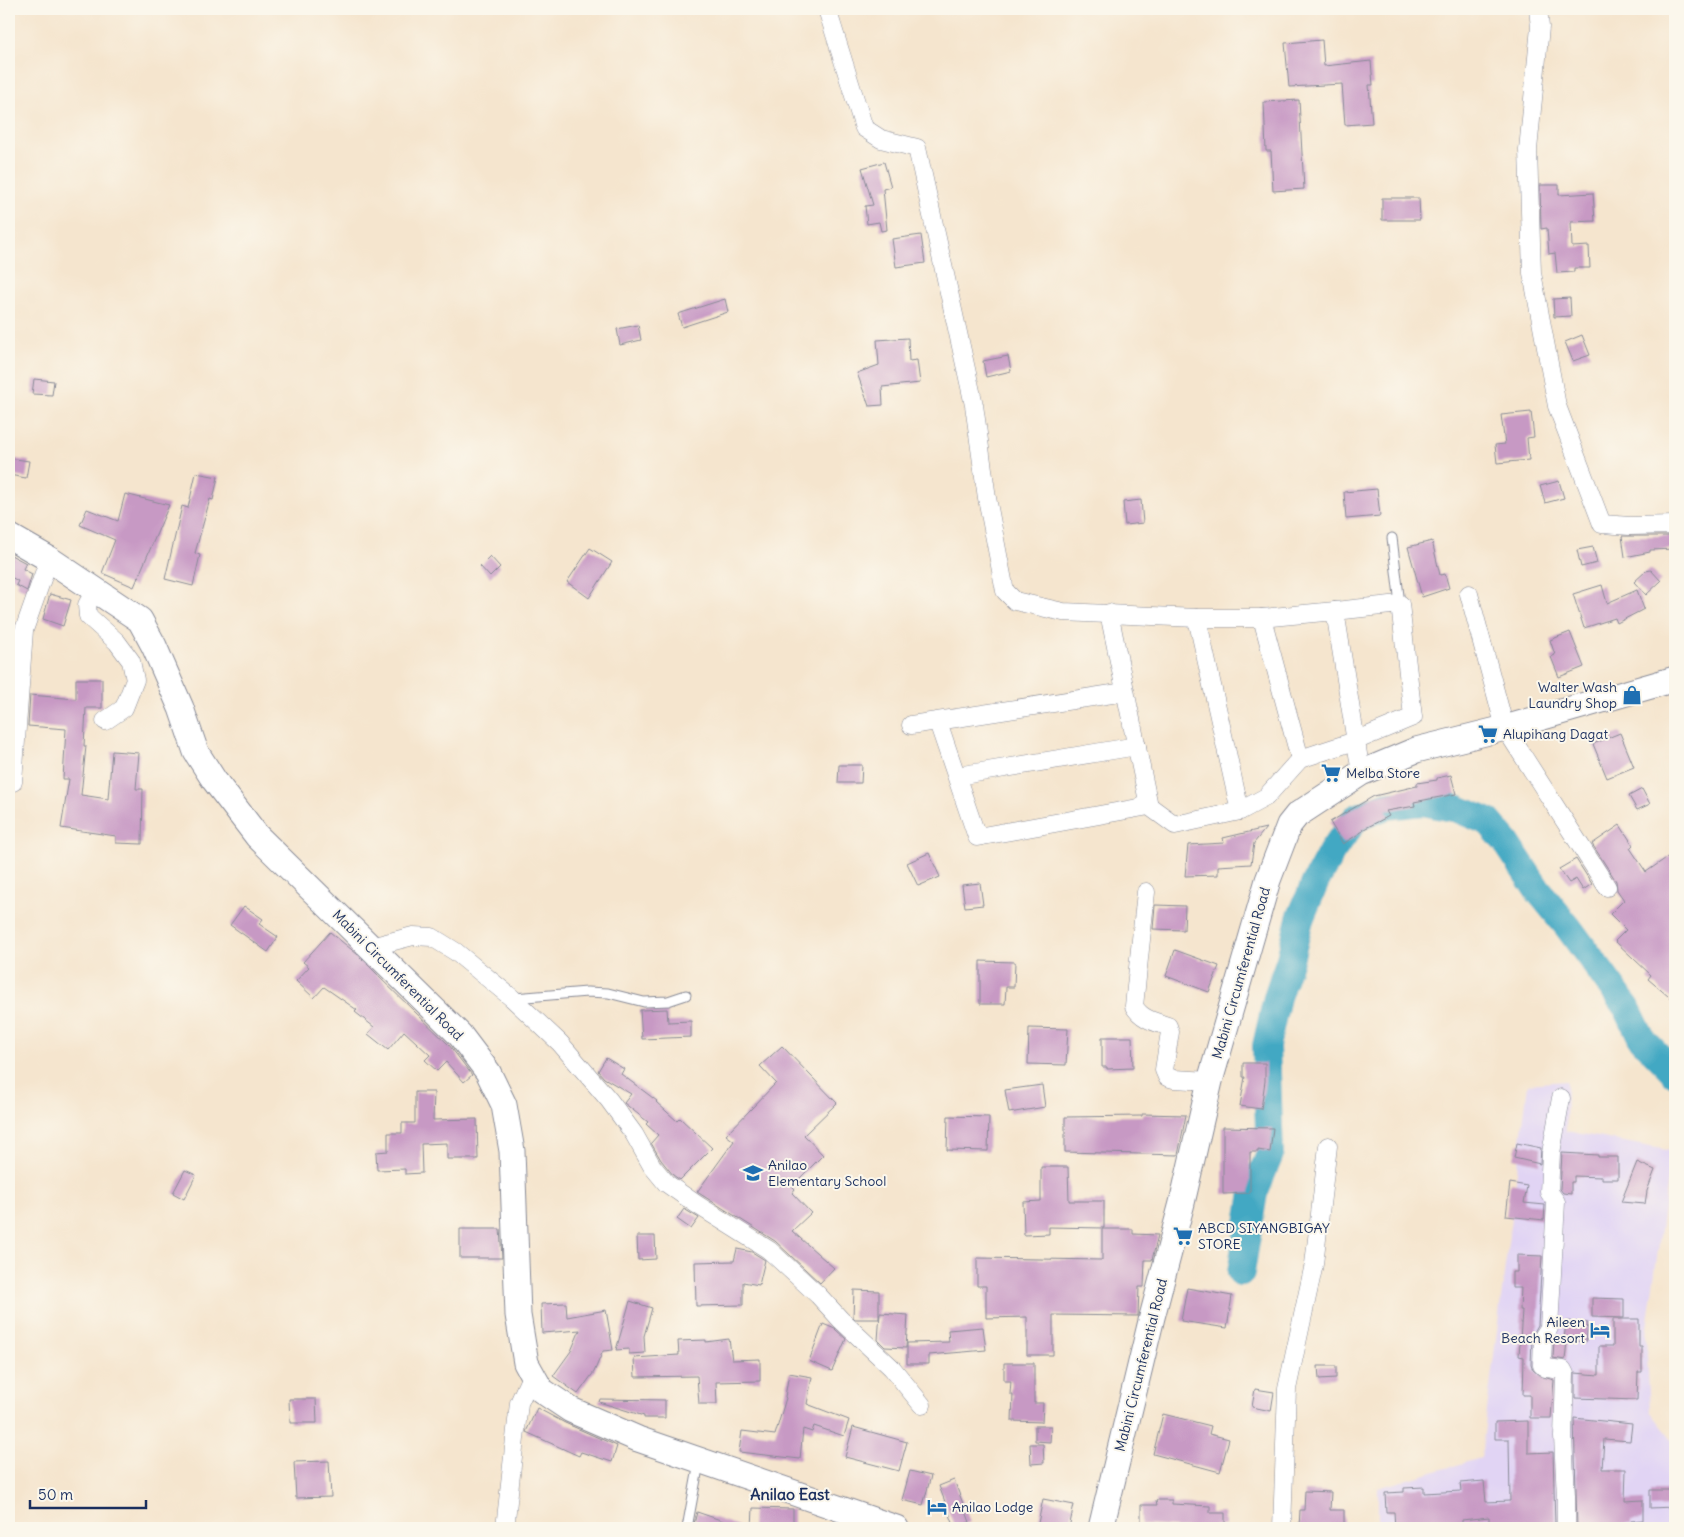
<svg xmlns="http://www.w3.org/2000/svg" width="1684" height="1537" font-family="Delius,sans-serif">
<rect width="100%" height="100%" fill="#fbf7ec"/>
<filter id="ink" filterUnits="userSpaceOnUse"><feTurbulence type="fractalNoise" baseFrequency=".02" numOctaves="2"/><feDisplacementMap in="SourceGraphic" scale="10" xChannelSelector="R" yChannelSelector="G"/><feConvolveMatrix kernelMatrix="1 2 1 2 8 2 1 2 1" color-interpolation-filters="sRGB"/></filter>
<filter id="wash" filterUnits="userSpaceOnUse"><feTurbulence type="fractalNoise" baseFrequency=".0096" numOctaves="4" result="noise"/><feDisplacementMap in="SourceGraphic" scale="20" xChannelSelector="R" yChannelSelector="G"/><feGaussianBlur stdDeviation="1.12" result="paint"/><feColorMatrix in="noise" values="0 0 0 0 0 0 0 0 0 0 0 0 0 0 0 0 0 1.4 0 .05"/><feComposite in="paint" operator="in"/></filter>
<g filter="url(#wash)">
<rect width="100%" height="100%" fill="#f5e5ce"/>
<!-- built -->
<polygon fill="#e1d4f4" points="1567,1081 1566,1131 1672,1151 1646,1335 1650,1411 1675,1443 1675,1528 1378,1528 1378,1488 1481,1458 1528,1084"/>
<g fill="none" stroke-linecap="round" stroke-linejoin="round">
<!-- river -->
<polyline stroke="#43a8c3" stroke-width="28" points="1241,1272 1254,1193 1270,1154 1266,1046 1277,997 1290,959 1300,919 1315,883 1332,851 1356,818 1386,806 1423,802 1458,809 1489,822 1506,842 1537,889 1568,927 1627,1008 1642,1039 1675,1073"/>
</g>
<g id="blocks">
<!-- building -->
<g fill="#c799c4">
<polygon points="1322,40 1324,66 1371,61 1373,85 1369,85 1372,123 1345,125 1342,84 1289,87 1285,43"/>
<polygon points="1299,100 1304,189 1273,191 1271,151 1266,151 1264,102"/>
<polygon points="884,162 891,187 883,189 887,230 881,231 879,222 867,224 865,206 873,205 862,168"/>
<polygon points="1540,185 1559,185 1559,195 1593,193 1595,221 1571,222 1572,247 1589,246 1590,268 1574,268 1574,272 1557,273 1555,253 1549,254 1547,228 1541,229"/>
<polygon points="1382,198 1419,198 1420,220 1382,220"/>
<polygon points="921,235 925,263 896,267 892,239"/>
<polygon points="1570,298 1571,316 1554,317 1553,299"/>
<polygon points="725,299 728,312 682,327 678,314"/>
<polygon points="638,325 641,340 620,345 617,329"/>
<polygon points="1582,335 1590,355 1573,361 1565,342"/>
<polygon points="908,338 909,361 917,360 920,383 882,387 883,405 869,406 857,373 879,365 877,340"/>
<polygon points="1008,356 1011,371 986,377 983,361"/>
<polygon points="34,379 54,381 52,395 32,394"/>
<polygon points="1531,412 1534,437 1527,438 1529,460 1497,463 1495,445 1505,444 1501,415"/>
<polygon points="9,458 29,461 26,478 9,475"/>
<polygon points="196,473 218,477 213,500 210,499 195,553 200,555 193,586 165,579 182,506 188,508"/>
<polygon points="1559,481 1564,498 1545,503 1540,486"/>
<polygon points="1377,489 1380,516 1346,519 1344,492"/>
<polygon points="125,494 169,505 134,587 102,573 115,540 80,525 87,509 118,521"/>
<polygon points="1141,500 1143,523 1125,525 1123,502"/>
<polygon points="1622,536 1675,536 1675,549 1650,550 1650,552 1625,557"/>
<polygon points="1432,541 1440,575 1445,574 1449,588 1422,597 1408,547"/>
<polygon points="1593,547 1597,563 1581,567 1577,550"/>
<polygon points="590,548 612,562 589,598 567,582"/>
<polygon points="9,554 26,563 23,569 32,574 27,591 16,585 18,581 9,576"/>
<polygon points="490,556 500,567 490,577 480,566"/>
<polygon points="1651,570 1661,581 1646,595 1634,582 1646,571"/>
<polygon points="1602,585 1607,603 1637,590 1644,609 1617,623 1615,618 1584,628 1573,594"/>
<polygon points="50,594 71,600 63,626 43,619"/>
<polygon points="1570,632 1584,667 1559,677 1551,657 1555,655 1550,640"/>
<polygon points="76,679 102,679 102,708 86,708 84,746 86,746 81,795 108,799 112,751 139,753 136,789 143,789 142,844 116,843 116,836 61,828 69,779 63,779 66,729 28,726 30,695 76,699"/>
<polygon points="1620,733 1634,767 1607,778 1593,744"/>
<polygon points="839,765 862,765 861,783 838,783"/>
<polygon points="1451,775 1456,794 1414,802 1415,806 1386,811 1389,816 1362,830 1363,831 1343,844 1330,822 1374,796 1417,786 1417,783 1437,780 1437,778"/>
<polygon points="1642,789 1650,804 1637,810 1629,796"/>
<polygon points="1620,825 1633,845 1630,848 1646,872 1675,852 1675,1002 1648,979 1651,975 1615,941 1626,930 1610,914 1624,900 1617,890 1616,881 1592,844"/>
<polygon points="1266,828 1254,843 1251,864 1218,866 1218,875 1185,876 1188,845 1224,843 1223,838"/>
<polygon points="929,853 940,877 918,886 907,863"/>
<polygon points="1576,859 1592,884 1583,890 1576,879 1569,883 1559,869"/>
<polygon points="980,883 983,905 965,907 962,885"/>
<polygon points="1155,905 1185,906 1184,930 1153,929"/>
<polygon points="244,906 263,919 259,924 278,937 268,952 230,925"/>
<polygon points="330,932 357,954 378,975 378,976 449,1045 472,1075 464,1082 446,1062 437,1071 425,1060 430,1055 404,1031 388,1050 368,1034 374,1027 355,1012 357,1010 324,987 314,998 296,981 309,967 303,962"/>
<polygon points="1175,950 1219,966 1209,992 1166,976"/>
<polygon points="980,961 1015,962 1014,987 1006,987 1005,1004 980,1004"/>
<polygon points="667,1009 668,1022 691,1021 691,1037 642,1039 640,1010"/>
<polygon points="1029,1028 1068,1029 1066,1065 1028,1064"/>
<polygon points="1102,1037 1132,1037 1133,1068 1107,1069 1107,1067 1102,1067"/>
<polygon points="782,1046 837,1103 804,1135 823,1155 792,1186 795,1189 792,1193 811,1213 792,1231 834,1268 820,1283 775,1241 697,1192 734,1141 726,1135 776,1083 760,1066"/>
<polygon points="606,1058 624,1069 621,1074 657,1101 656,1102 677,1121 680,1118 712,1148 680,1180 673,1175 661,1160 651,1143 658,1135 646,1124 648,1122 624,1103 631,1094 604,1078 598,1071"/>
<polygon points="1243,1063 1265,1063 1265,1081 1261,1109 1240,1106 1245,1077 1243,1077"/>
<polygon points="1042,1085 1045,1107 1009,1113 1005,1090"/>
<polygon points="415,1092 434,1092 433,1120 477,1119 478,1159 447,1159 447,1143 421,1144 422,1173 405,1174 405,1169 377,1170 376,1152 388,1151 388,1133 402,1133 402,1123 415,1123"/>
<polygon points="1142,1114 1186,1115 1178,1155 1065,1152 1065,1117 1142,1116"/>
<polygon points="948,1116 989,1117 988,1151 947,1150"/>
<polygon points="1223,1127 1273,1128 1270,1152 1258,1150 1258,1152 1250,1152 1250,1193 1223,1194"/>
<polygon points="1517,1143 1541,1148 1540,1164 1514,1158"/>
<polygon points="1562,1153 1598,1155 1598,1157 1618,1157 1618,1179 1602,1179 1602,1177 1574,1176 1574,1182 1571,1182 1571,1194 1563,1193 1560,1189"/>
<polygon points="1637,1162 1655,1170 1647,1191 1645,1204 1621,1202"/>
<polygon points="1041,1167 1068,1167 1069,1201 1104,1201 1104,1228 1049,1227 1049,1234 1024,1235 1023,1202 1041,1201"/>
<polygon points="185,1170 196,1175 184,1199 173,1193"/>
<polygon points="1510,1183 1527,1186 1524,1203 1545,1205 1544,1220 1506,1216"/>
<polygon points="684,1209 699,1218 691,1229 677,1219"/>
<polygon points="460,1229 500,1229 502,1258 460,1258"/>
<polygon points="1102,1229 1133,1229 1133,1234 1158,1235 1152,1260 1145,1260 1144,1287 1139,1287 1138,1316 1053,1315 1053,1355 1027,1355 1027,1317 986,1318 986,1286 977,1286 977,1258 1102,1260"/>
<polygon points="637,1236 655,1236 656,1259 638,1260"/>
<polygon points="737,1249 752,1252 765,1260 759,1285 743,1282 743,1305 696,1306 695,1262 734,1261"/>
<polygon points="1517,1255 1542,1256 1538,1325 1532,1336 1531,1365 1533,1370 1540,1376 1554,1380 1551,1418 1530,1418 1530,1395 1523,1395 1524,1357 1519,1356 1522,1310 1520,1310 1521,1288 1512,1288 1512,1272 1517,1272"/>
<polygon points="1187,1288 1232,1296 1227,1328 1181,1321"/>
<polygon points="854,1290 879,1291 879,1319 855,1319 853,1317"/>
<polygon points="1592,1298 1624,1299 1624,1318 1592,1317"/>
<polygon points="630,1301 652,1308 644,1336 645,1353 629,1354 629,1349 616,1350"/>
<polygon points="566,1303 567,1317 606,1310 613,1350 603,1351 594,1372 578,1394 553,1376 571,1351 580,1330 542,1333 541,1304"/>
<polygon points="880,1313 908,1315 906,1348 885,1347 878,1340"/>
<polygon points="1613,1319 1639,1319 1639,1347 1642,1347 1642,1372 1638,1372 1637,1400 1575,1398 1575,1373 1599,1375 1599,1346 1613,1346"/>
<polygon points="1566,1321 1588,1323 1586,1342 1564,1340"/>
<polygon points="823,1324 835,1329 846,1339 832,1371 809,1361"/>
<polygon points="983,1327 986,1350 929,1355 929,1364 907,1364 907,1343 949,1342 948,1330"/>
<polygon points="729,1339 732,1360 760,1359 760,1381 716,1382 717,1404 699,1404 697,1376 635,1377 634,1358 679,1355 678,1341 706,1340 706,1342"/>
<polygon points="1554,1340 1567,1341 1565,1360 1553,1358"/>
<polygon points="1004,1363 1034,1363 1034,1403 1043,1403 1042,1422 1012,1421 1013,1394 1010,1394 1011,1381 1004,1381"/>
<polygon points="1318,1366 1336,1366 1336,1378 1319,1379"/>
<polygon points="789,1373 812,1377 807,1404 849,1420 844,1436 814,1426 812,1432 803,1429 800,1459 739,1452 742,1431 775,1435 786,1398 785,1397"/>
<polygon points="1255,1389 1274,1392 1271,1411 1252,1407"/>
<polygon points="289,1399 316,1399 317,1423 290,1423"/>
<polygon points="600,1399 665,1400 665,1418 644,1418 644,1416 599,1402"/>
<polygon points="537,1408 565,1423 617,1446 612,1462 581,1452 579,1456 526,1432"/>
<polygon points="1163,1414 1211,1426 1209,1434 1229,1439 1220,1472 1153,1454"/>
<polygon points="1574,1418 1632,1424 1630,1441 1604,1439 1602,1469 1626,1469 1625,1501 1643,1500 1643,1520 1631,1521 1631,1524 1577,1528"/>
<polygon points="1528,1421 1528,1453 1553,1452 1555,1525 1489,1528 1489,1517 1462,1520 1462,1528 1395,1528 1394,1512 1386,1512 1385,1493 1404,1492 1404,1488 1424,1487 1424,1493 1461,1491 1460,1483 1484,1481 1486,1502 1510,1501 1509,1439 1495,1439 1495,1422"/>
<polygon points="1035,1426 1051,1426 1050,1442 1035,1441"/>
<polygon points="853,1427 907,1442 899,1471 845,1457"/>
<polygon points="1030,1444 1043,1444 1044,1463 1031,1464"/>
<polygon points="329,1461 331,1497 296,1498 294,1462"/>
<polygon points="910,1471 931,1476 923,1505 902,1500"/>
<polygon points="954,1480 970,1522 955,1528 939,1486"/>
<polygon points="1650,1490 1672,1490 1673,1507 1650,1508"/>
<polygon points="1305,1491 1331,1492 1330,1510 1344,1510 1344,1528 1299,1528 1300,1510 1304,1510"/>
<polygon points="1043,1499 1074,1505 1069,1528 1037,1528"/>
<polygon points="1156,1500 1172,1500 1172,1504 1210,1506 1210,1513 1225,1513 1225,1526 1209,1526 1209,1528 1175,1528 1175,1527 1141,1525 1141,1505 1157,1505"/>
<polygon points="753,1508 793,1509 793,1528 752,1528"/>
<polygon points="697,1512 738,1526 738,1528 693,1528"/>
</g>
</g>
</g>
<g filter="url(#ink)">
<use href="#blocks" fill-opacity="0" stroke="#888a96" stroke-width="1"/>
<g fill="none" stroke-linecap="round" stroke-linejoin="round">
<defs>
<g id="lane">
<polyline points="1392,538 1400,604"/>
<polyline points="514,998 587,992 608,993 644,1002 668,1001 686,995"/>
<polyline points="687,1528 699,1463"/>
</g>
<g id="street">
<polyline points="827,9 864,128 881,139 917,148 974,405 987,498 1005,591 1015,601 1063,612 1197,618 1262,618 1335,611 1361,773"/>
<polyline points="1538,9 1540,27 1528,150 1532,273 1557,406 1602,524 1630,526 1675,525"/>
<polyline points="95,590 87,605 88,616 117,642 131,661 135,680 124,708 105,721"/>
<polyline points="1469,594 1505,728 1607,887"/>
<polyline points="1109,613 1149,806"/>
<polyline points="1197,618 1240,811"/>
<polyline points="1262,618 1300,759"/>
<polyline points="938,722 977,837 1149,806 1175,825 1240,811 1266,797 1300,759 1355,741 1413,717 1400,604 1335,611"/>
<polyline points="911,725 1125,692"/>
<polyline points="957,776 1137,746"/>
<polyline points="13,782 24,630 49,559"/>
<path d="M1146,892L1134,1006C1141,1019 1155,1022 1168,1026L1170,1032L1164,1070L1167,1077L1174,1079L1210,1081"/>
<polyline points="371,947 413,936 432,937 456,952 512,998 560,1043 609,1100 634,1134 652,1166 666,1183 696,1204 769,1250 818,1295 841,1320 892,1368 922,1405"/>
<polyline points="1561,1098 1551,1153 1549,1192 1556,1202 1549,1328 1543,1337 1542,1365 1546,1368 1563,1370 1565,1374 1563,1437 1566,1496 1566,1528"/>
<polyline points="505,1528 519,1403 532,1374"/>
<polyline points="1282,1528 1287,1389 1314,1264 1328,1146"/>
</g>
<g id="secondary">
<polyline points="9,536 49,559 140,620 154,646 181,708 196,752 214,780 257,836 460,1035 488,1072 504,1105 512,1151 518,1315 526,1363 541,1390 571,1410 638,1439 896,1528"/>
<polyline points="1101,1528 1152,1317 1182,1203 1210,1081 1268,880 1289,825 1297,815 1361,773 1416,750 1505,728 1675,679"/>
</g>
</defs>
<!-- lane casing -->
<use href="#lane" stroke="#888a96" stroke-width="11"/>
<!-- street casing -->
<use href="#street" stroke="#888a96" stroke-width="19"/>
<!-- secondary casing -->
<use href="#secondary" stroke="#888a96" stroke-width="27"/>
<!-- lane -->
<use href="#lane" stroke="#fff" stroke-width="9"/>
<!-- street -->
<use href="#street" stroke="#fff" stroke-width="18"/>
<!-- secondary -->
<use href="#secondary" stroke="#fff" stroke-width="25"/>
</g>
</g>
<!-- icons -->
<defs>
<symbol id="shop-bare" viewBox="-9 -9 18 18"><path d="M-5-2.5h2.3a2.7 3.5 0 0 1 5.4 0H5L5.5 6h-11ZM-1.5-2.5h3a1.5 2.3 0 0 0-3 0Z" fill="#1f6fb2" stroke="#fbf7ec" stroke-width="2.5" paint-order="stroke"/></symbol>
<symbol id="supermarket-bare" viewBox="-9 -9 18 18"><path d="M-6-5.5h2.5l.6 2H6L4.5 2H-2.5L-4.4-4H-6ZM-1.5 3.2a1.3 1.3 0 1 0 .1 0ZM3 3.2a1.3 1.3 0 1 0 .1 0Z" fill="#1f6fb2" stroke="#fbf7ec" stroke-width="2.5" paint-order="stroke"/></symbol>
<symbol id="school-bare" viewBox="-9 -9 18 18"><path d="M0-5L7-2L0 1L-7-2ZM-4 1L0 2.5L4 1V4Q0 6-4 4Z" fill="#1f6fb2" stroke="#fbf7ec" stroke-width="2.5" paint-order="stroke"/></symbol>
<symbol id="hotel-bare" viewBox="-9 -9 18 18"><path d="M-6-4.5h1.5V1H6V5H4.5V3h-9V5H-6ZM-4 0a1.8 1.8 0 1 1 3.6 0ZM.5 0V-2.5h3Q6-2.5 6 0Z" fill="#1f6fb2" stroke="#fbf7ec" stroke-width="2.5" paint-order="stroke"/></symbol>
</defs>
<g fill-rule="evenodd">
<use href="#shop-bare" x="1618" y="681" width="28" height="28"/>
<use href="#supermarket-bare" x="1474" y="720" width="28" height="28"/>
<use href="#supermarket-bare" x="1317" y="759" width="28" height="28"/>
<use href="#school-bare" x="739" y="1159" width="28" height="28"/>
<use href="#supermarket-bare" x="1169" y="1222" width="28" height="28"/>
<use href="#hotel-bare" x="1586" y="1316" width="28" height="28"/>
<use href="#hotel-bare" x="923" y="1493" width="28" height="28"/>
</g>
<g text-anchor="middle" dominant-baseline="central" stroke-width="4" stroke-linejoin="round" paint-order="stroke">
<!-- poi labels -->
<g font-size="14" fill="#1b2f5e" stroke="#fbf7ec" text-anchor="start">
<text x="1617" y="687" text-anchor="end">Walter Wash<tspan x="1617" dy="16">Laundry Shop</tspan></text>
<text x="1503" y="734">Alupihang Dagat</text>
<text x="1346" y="773">Melba Store</text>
<text x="768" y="1165">Anilao<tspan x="768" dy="16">Elementary School</tspan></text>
<text x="1198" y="1228">ABCD SIYANGBIGAY<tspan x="1198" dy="16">STORE</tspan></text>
<text x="1585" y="1322" text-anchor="end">Aileen<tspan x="1585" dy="16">Beach Resort</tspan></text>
<text x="952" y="1507">Anilao Lodge</text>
</g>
<!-- street labels -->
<g font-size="14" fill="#1b2f5e" stroke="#fbf7ec">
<text transform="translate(1241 973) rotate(-74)">Mabini Circumferential Road</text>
<text transform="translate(398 975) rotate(45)">Mabini Circumferential Road</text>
<text transform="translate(1141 1365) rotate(-76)">Mabini Circumferential Road</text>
</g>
<!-- quarter labels -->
<g font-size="16" font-weight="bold" fill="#1b2f5e" stroke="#fbf7ec">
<text x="790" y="1494">Anilao East</text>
</g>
</g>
<!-- margin -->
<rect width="1684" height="1537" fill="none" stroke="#fbf7ec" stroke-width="30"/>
<!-- scale -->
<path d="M30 1500v8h116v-8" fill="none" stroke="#1b2f5e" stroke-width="2.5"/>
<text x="38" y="1500" font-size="15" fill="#1b2f5e" stroke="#fbf7ec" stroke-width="4" paint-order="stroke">50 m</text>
</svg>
